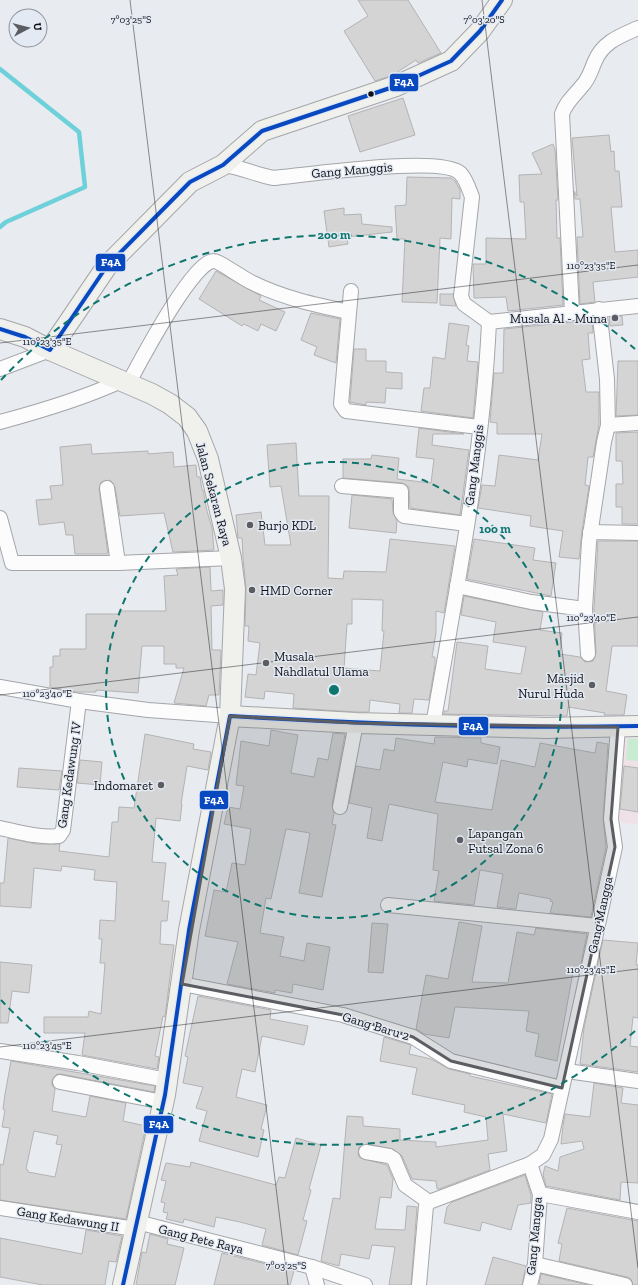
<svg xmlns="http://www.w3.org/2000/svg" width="638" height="1285" font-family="'Zilla Slab',serif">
<rect width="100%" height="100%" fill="#e8ebf0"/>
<!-- education -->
<polygon fill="#eee1e7" points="621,732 638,733 638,824 621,823 615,800"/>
<!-- green -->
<polygon fill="#c8ecd1" points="628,738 638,739 638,761 626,760"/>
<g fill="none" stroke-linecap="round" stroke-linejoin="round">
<!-- stream -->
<polyline stroke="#6ed0d9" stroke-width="4.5" points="0,69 79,132 85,187 6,222 0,227"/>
</g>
<!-- building -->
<g fill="#d4d4d5" stroke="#b4b3b4" fill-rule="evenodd">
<polygon points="358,0 408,0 441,53 418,63 416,60 393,75 375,81 344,31 368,16"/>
<polygon points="403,98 415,135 360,152 348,116"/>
<polygon points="609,135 611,152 614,151 615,171 619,171 622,207 611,207 615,252 638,250 638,277 593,282 595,302 580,304 577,237 583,237 580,199 575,199 574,191 577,196 572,138"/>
<polygon points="553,144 555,150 558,200 556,200 557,238 560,238 563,305 508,311 506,297 474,298 473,264 486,264 486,238 526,239 524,202 520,202 519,175 542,174 532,153"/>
<polygon points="407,177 451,178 455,181 460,190 460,199 452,198 451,239 440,238 437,303 402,302 405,239 397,239 395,206 406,205"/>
<polygon points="344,208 344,215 361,214 362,224 392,227 392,232 347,237 348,244 329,247 324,211"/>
<polygon points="216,271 261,296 259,300 285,312 276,331 261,324 258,331 244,324 242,326 199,299"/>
<polygon points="440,294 453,294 456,306 440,305"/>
<polygon points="311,313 340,319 336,363 314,355 317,347 301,340"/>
<polygon points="622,316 623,325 610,326 609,318"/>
<polygon points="592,320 593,333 588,333 590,359 582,360 586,392 599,392 599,424 593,457 588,457 585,485 589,486 582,531 579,559 559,557 563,531 530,526 531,516 478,508 482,485 495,486 499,455 538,460 542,434 497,434 497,423 490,422 494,373 503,373 504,329"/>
<polygon points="449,323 469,326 466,345 469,346 467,361 478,362 473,418 421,411 424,388 430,388 433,357 445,359"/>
<polygon points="354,349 366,349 366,361 386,361 386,372 402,373 402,389 386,388 385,403 366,402 366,405 350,402"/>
<polygon points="618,361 638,361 638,415 616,416"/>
<polygon points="419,428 464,434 433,434 432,445 469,450 460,515 410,508 409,487 402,483 343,478 343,459 371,459 372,455 399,458 397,479 431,483 434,459 416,457"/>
<polygon points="638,432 638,524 622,524 622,507 616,507 616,484 623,484 622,461 616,461 616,433"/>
<path d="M296,443L299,496H329L328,578L343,579L344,571L386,572L390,539L455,546L444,613L436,611V633L432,657H435V665L429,700L414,699L412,713H399L400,704L370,700L369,712H356L293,708L294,694L265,691L264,699L245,697L248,674L256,675L260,643L248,641L249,626H245L246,589L243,558L242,538H238L236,515L261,512L265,545H291L281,486L270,487L267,445ZM352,599L383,600L382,631H384L380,671L344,668L347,624H352Z"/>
<polygon points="91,444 92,454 148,451 148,454 173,452 174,467 196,465 197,477 200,477 202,490 203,490 207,511 212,528 214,550 173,552 164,513 120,516 115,487 110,480 101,482 99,489 108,554 75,554 73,535 66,535 64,522 39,525 36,500 52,499 50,486 63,485 60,447"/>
<polygon points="352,495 392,499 393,512 397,521 396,533 349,528"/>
<polygon points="474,539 535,548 533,560 556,563 551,596 467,579"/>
<polygon points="598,541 638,541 638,646 612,646 606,691 627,695 624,715 604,715 605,713 568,707 567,716 444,714 444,711 448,711 457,642 488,646 485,669 521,674 526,647 493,642 496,622 461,615 464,596 543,612 540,630 562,633 560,654 580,657 585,662 593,661 596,653 594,609"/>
<polygon points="210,567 211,591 223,590 223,605 211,606 212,650 221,650 219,695 209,695 206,706 174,703 184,668 176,668 176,664 164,664 164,646 142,646 138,693 96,690 96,692 76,692 50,687 50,667 53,667 53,656 60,656 60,649 86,649 86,614 119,614 119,611 166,611 164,576 178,575 176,569"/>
<polygon points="271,730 298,735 291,773 314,777 318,758 328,760 333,733 345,734 332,805 334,813 332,824 336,825 322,897 299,893 310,833 286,829 271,899 266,898 260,933 284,937 280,956 304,961 307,943 330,947 323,990 293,984 292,993 275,990 275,993 227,984 238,942 205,936 214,890 226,892 232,863 245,865 251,829 224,824 228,807 240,809 244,786 236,785 241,741 269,746"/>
<polygon points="145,734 194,744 193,749 211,752 208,770 187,766 181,804 182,804 180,821 156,818 152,862 166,863 162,901 169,901 167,921 161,921 160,944 174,945 165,1017 163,1016 155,1056 159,1057 157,1069 82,1055 85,1033 44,1033 44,1017 88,1017 89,1011 101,1014 105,963 100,963 102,939 99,939 100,920 115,921 117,882 94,880 95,870 62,866 61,871 34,868 31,908 0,906 0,883 4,883 8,838 36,844 60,844 59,851 109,857 112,822 118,822 119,807 134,808"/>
<polygon points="435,737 481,738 481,743 500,747 497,764 468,759 467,767 443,762 435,802 492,810 501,760 535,767 540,743 595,753 597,742 608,744 603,818 606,847 591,917 550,913 553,902 550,901 551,899 519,893 516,909 497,907 503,874 480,870 474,905 434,901 439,871 433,870 438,814 389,804 382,841 367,838 372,808 349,803 356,766 380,770 384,749 394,751 396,738 434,744"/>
<polygon points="80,760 102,762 100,785 77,783"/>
<polygon points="624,766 638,768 638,812 620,809"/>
<polygon points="19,768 62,771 59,790 17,787"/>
<polygon points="459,922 482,926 472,982 508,983 517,932 534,935 536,928 587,934 579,973 573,972 557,1061 535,1056 539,1034 526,1031 529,1011 455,1007 449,1038 424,1034 416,1029 426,975 448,979"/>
<polygon points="372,923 388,924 383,973 368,972"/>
<polygon points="603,940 638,943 636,965 638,965 638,1018 633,1017 630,1046 638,1047 638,1072 580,1064 584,1028"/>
<polygon points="0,962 32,965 29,993 12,991 8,1023 0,1023"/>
<polygon points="198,996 271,1010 270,1019 308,1026 304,1045 262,1036 255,1072 242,1069 236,1097 267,1105 261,1129 264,1130 258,1157 199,1141 207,1111 196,1108 203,1087 183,1083 188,1057 185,1056"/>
<polygon points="384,1037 411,1045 409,1054 431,1059 449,1069 470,1074 470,1076 552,1094 546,1123 503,1114 507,1151 488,1154 490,1170 439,1189 437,1189 436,1181 412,1179 402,1156 393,1149 367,1144 359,1147 358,1155 360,1158 387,1165 393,1179 391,1198 380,1197 375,1229 405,1230 407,1206 417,1207 411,1285 389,1285 395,1247 372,1245 369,1259 341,1254 339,1266 321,1261 333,1198 340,1199 347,1116 363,1117 363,1126 400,1129 400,1140 436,1142 436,1147 488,1140 486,1117 464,1112 465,1105 412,1094 417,1068 380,1061"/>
<path d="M11,1061L155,1086L154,1092L61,1074H57L52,1080V1085L55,1089L52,1111L86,1117L90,1096L126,1103L123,1121L146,1126L126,1219L0,1200V1164L3,1165L10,1128L2,1127L5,1110L3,1109L5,1094ZM34,1131L58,1136L56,1144L62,1145L55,1177L28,1172V1170L26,1169Z"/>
<polygon points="594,1083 623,1088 621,1103 638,1105 638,1183 621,1182 620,1200 546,1186 543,1175 545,1166 558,1171 560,1157 584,1149 582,1141 561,1144 563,1126 565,1114 590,1117"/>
<polygon points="296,1138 321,1145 309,1189 311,1190 303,1220 307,1221 298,1255 262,1245 266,1229 240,1222 216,1217 214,1227 184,1219 183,1223 166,1219 168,1213 163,1212 165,1203 161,1202 166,1181 161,1180 166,1163 190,1167 191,1162 276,1185 279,1177 285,1178"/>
<polygon points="525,1175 531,1195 531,1203 518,1205 511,1230 482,1222 480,1231 444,1223 447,1207 452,1202"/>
<polygon points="567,1208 638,1221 638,1285 633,1285 631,1279 627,1277 559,1261 562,1244 558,1243"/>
<polygon points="86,1230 122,1236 116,1262 109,1261 105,1285 43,1285 0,1277 0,1238 82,1254"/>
<polygon points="150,1234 168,1239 167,1244 184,1248 175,1285 136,1285 142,1252 146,1253"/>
<polygon points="222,1253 294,1271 290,1285 214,1285"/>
<polygon points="493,1257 526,1266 522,1285 485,1285"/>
<polygon points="541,1274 588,1285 544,1285 539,1284"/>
</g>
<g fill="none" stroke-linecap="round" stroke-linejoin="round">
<defs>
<g id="street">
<path d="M223,165C241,167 256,175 274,178C305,175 441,155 460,173C466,179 469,189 472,197L461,296L464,304L489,322L638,306"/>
<polyline points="351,291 341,404 346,411 479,427"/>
<path d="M572,312L562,114C566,102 574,96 582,86C589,79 591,70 595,61C603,42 620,36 638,28"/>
<polyline points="0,369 50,350"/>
<path d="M128,384C139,364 193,260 214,261C219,261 245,280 253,283C283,298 316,305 349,312"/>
<path d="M0,422C41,411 82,399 121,381"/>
<polyline points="608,425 638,423"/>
<polyline points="342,486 401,491 401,512 404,516 467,524"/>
<polyline points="107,488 118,563"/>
<polyline points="0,518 12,563 118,563 231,558"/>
<polyline points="590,532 638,533"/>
<polyline points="457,586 531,602 585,609"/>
<polyline points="588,654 585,609 589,542 604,442 608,425 607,379 599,309"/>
<polyline points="0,687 79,701 148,710 230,716"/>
<path d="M433,725C456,592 483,457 489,322"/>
<polyline points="340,807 356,723"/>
<path d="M0,828C19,832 39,838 59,836L63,830L79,701"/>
<polyline points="388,905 597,926"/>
<polyline points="182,984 343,1015 413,1037 451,1061 562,1088"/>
<polyline points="0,1051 78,1063 167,1080"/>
<polyline points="567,1071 638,1081"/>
<polyline points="60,1082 163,1102"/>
<polyline points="366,1152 389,1156 394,1159 405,1185 429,1202"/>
<polyline points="540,1194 638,1212"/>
<polyline points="0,1208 135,1229"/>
<polyline points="137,1222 312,1267 365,1285"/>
<polyline points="535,1264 625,1285"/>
<polyline points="312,1267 317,1285"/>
<polyline points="419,1285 426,1206 429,1202 530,1164 543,1155 551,1139 615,847 611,819 618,727"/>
<polyline points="530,1285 535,1264 540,1194 530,1164"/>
</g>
<g id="secondary">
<polyline points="0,329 25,337 50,350 152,394 170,404 187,417 197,431 208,459 231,558 235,589 230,716 189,930 165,1095 123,1285"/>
<polyline points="50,350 107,266 190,182 223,165 262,131 396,86 451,61 480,31 502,0"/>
<polyline points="230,716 356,723 546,728 638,726"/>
</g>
</defs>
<!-- street casing -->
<use href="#street" stroke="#a4a6aa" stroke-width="16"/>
<!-- secondary casing -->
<use href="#secondary" stroke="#a4a6aa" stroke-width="22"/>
<!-- street -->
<use href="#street" stroke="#fcfcfd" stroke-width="14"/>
<!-- secondary -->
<use href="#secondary" stroke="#f0f0ed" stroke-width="20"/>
<defs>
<g id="bus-1">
<polyline points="0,329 25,337 50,350 107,266 190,182 223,165 262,131 396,86 451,61 480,31 502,0"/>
<path d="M123,1285L165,1095L189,930L230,716C366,724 502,729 638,726"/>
</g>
</defs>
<!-- bus-1 casing -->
<use href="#bus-1" stroke="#e4eaf4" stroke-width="7"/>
<!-- bus-1 -->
<use href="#bus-1" stroke="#0849c0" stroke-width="4"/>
</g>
<!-- marked area -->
<path fill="#5c5d62" fill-opacity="0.2" stroke="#5c5d62" stroke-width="3" stroke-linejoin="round" d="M230,716L356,723L618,727L611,819L615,847L562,1088L451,1061L413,1037L343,1015L182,984Z"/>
<!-- ticks -->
<path fill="none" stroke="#101115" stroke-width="1" stroke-opacity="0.45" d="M130,0L288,1285M482,0L638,1268M0,343L638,265M0,695L638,617M0,1047L638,969"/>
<!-- distance rings -->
<g fill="none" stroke="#0f766e" stroke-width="2" stroke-dasharray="7 5">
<circle cx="334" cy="690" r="228"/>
<path d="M635 1031A455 455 0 0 1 1 1000M1 380A455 455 0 0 1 635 349"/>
</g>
<!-- markers -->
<circle fill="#101115" stroke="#e4eaf4" stroke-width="1.5" cx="371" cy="94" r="3.5"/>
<g fill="#5c5d62" stroke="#e4eaf4" stroke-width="1.5">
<circle cx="615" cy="318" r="4"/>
<circle cx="250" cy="525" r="4"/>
<circle cx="252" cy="590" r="4"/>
<circle cx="266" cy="663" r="4"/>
<circle cx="592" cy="685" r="4"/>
<circle cx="161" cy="785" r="4"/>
<circle cx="460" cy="840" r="4"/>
</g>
<g text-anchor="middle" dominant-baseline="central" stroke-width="3" stroke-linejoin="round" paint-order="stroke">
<!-- street labels -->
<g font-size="13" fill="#101115" stroke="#e4eaf4">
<text transform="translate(352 170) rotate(-5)">Gang Manggis</text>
<text transform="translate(474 465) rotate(-83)">Gang Manggis</text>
<text transform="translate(214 494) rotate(75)">Jalan Sekaran Raya</text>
<text transform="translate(69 775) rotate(-82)">Gang Kedawung IV</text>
<text transform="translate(600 915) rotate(-78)">Gang Mangga</text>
<text transform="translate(376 1026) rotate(17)">Gang Baru 2</text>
<text transform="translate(68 1219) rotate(9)">Gang Kedawung II</text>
<text transform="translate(534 1236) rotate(-85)">Gang Mangga</text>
<text transform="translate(201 1239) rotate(14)">Gang Pete Raya</text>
</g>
<!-- poi labels -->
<g font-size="13" fill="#101115" stroke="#e4eaf4" text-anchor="start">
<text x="607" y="318" text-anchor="end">Musala Al - Muna</text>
<text x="258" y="525">Burjo KDL</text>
<text x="260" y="590">HMD Corner</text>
<text x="274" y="656">Musala<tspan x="274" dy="15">Nahdlatul Ulama</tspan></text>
<text x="584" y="678" text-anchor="end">Masjid<tspan x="584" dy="15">Nurul Huda</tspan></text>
<text x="153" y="785" text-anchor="end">Indomaret</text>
<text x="468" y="833">Lapangan<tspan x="468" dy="15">Futsal Zona 6</tspan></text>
</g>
</g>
<g font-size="10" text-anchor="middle" fill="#101115" stroke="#e4eaf4" stroke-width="3" stroke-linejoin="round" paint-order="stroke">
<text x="131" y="23">7°03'25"S</text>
<text x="484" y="23">7°03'20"S</text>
<text x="591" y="269">110°23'35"E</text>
<text x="47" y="345">110°23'35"E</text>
<text x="591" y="621">110°23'40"E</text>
<text x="47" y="697">110°23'40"E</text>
<text x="591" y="973">110°23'45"E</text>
<text x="47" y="1049">110°23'45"E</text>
<text x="286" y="1269">7°03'25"S</text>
</g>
<circle cx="334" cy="690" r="6" fill="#0f766e" stroke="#e4eaf4" stroke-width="2"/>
<g font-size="12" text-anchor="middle" font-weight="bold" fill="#0f766e" stroke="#e4eaf4" stroke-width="3" stroke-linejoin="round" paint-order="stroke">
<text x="334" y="239">200 m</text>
<text x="495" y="533">100 m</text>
</g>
<g stroke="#e4eaf4" stroke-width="1.5">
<rect x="389" y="73" width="30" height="19" rx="4" fill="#0849c0"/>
<rect x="95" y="253" width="31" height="19" rx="4" fill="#0849c0"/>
<rect x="458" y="716" width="31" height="20" rx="4" fill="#0849c0"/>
<rect x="199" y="790" width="30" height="20" rx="4" fill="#0849c0"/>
<rect x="143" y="1115" width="31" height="19" rx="4" fill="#0849c0"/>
</g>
<g font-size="11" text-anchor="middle" font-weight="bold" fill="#fff">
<text x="404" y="86">F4A</text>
<text x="111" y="266">F4A</text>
<text x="473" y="730">F4A</text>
<text x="214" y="804">F4A</text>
<text x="159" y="1128">F4A</text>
</g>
<!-- north arrow -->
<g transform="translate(28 28) rotate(83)"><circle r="19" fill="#e4eaf4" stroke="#8f939b"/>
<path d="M0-3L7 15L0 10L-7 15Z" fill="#5c5d62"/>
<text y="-6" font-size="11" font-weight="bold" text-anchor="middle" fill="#101115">U</text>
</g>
</svg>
